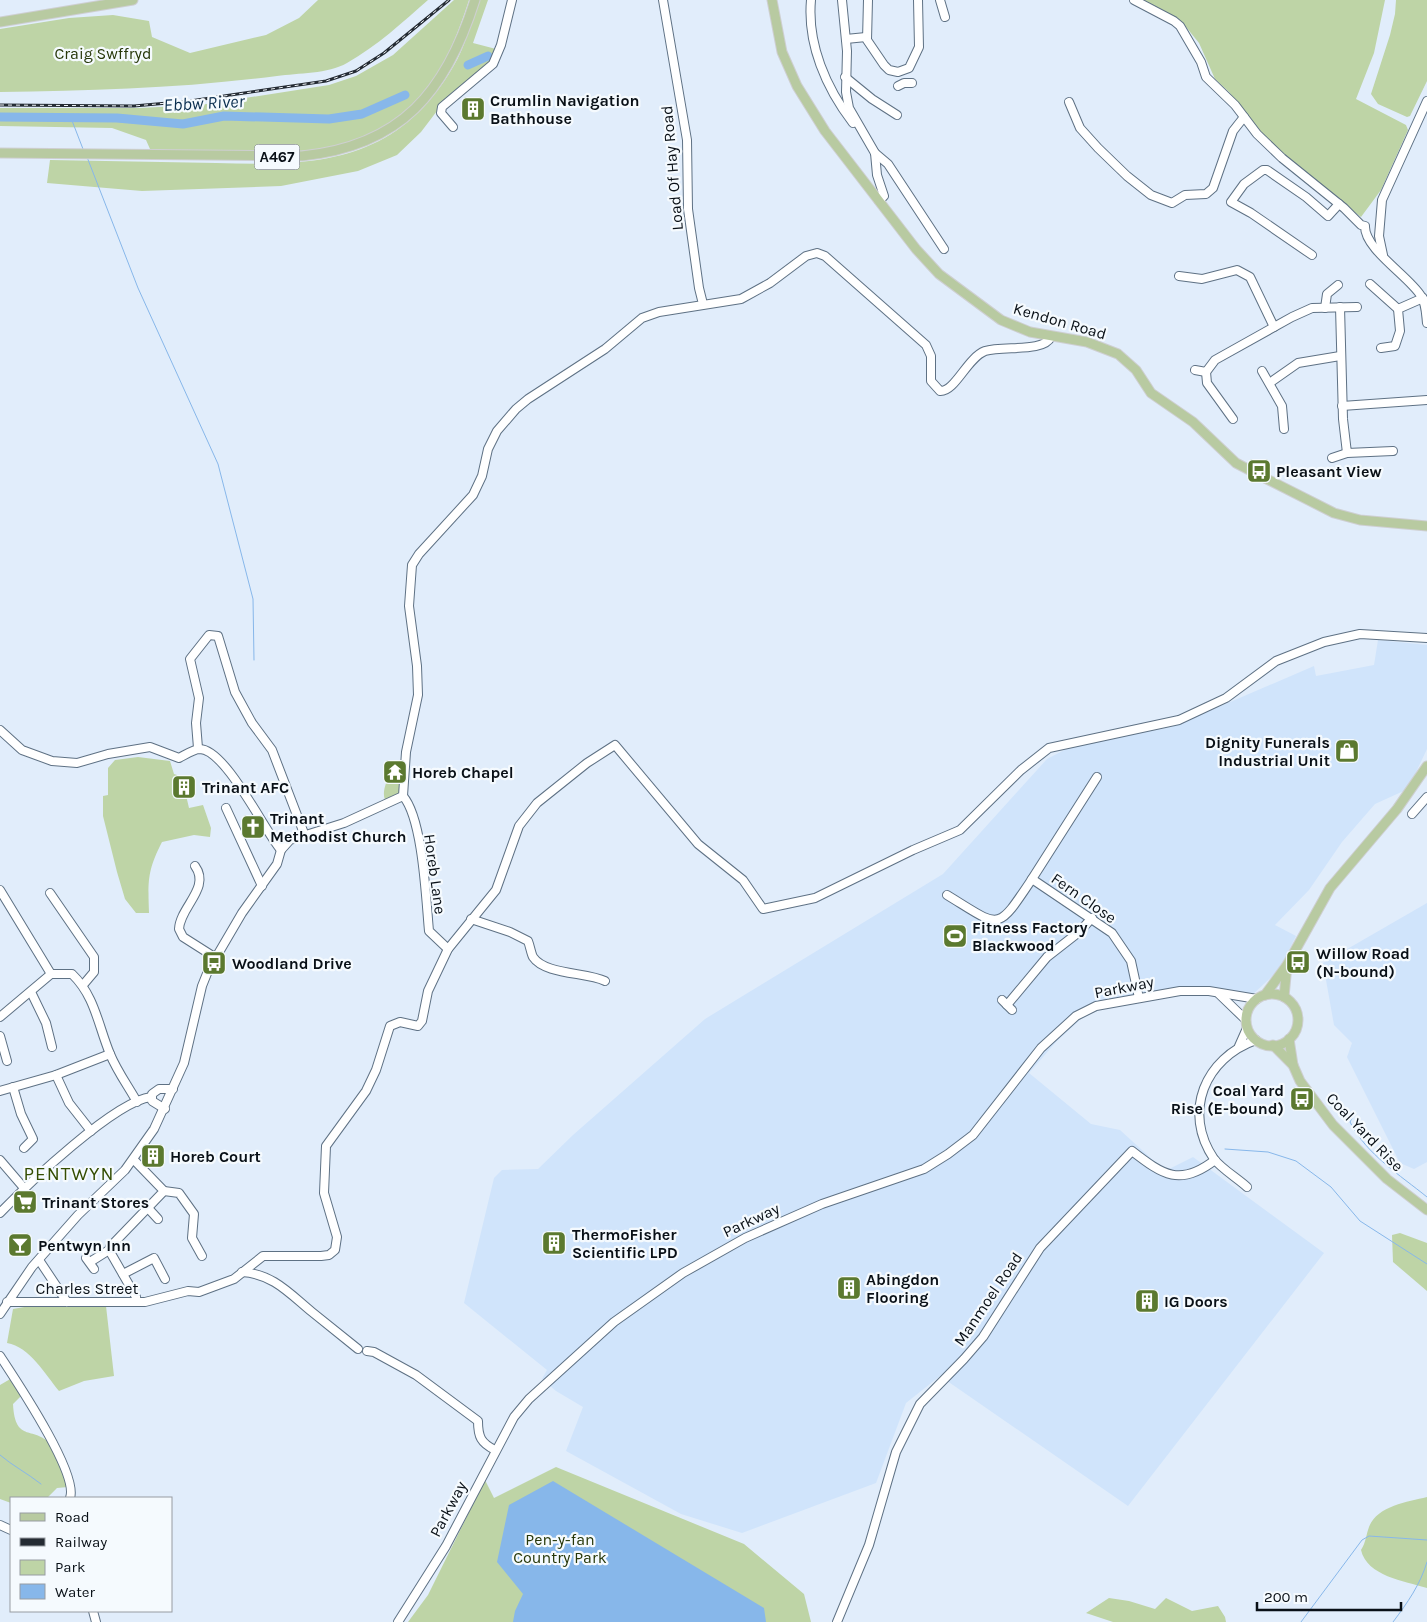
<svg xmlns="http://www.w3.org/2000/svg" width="1427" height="1622" font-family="Karla,sans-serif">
<rect width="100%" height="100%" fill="#e1edfb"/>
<!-- built -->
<g fill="#d0e4fb">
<polygon points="1378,640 1427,645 1427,749 1408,789 1375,804 1342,842 1309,890 1275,925 1296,936 1279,970 1251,996 1193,992 1091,1010 1057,1041 1029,1073 1091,1124 1120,1130 1165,1171 1193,1157 1324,1253 1128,1506 940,1376 906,1403 876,1483 742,1533 681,1514 566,1451 583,1407 556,1391 542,1379 547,1370 464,1303 494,1178 502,1170 538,1169 573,1135 705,1019 943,874 1047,759 1070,747 1172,727 1314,666 1316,676 1374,665"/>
<polygon points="1427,903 1427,1162 1414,1169 1400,1163 1347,1057 1352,1043 1334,1025 1323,963"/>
</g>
<!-- green -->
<g fill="#bed4a6">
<path d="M318,0H428C403,22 377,46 347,63C328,74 298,73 277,76C185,88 93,91 0,92V29L69,18L113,15L149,21L152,37L190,53L266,35L299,18Z"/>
<path d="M454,0H469C457,37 442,75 415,103C368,153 300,153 238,152C209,151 180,151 150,149L146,140L112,128L0,126V108H139L200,105L329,85L356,76L393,55Z"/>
<path d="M478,0H488L473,43L496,49L489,63L440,107L421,132L397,155L358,171L281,186L142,191L47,183L50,160C105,161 161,162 216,163C316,166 396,164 453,67C465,48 471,22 478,0Z"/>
<polygon points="1139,0 1385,0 1374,53 1356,99 1406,125 1408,130 1381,190 1361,217 1306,176 1265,138 1229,92 1215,79 1199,43 1182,22"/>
<polygon points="1396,0 1427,0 1427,81 1410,116 1407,117 1378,104 1371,94 1390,35 1395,14"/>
<path d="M138,757L170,761L174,774L186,778L190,789L185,791L189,808L203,805L211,828L210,837L194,835L162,842C147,871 148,882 149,913H136L125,899L117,872L103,816V796L108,795V768L115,760Z"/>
<path d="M391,775L392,780H399L400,795L385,800C382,791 386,785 388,776Z"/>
<polygon points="1400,1233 1427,1243 1427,1291 1393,1262 1392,1235"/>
<path d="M30,1306H106L114,1376L84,1381L59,1391C45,1374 30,1347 7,1343L13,1309Z"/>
<path d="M12,1378L22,1395L13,1404C15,1445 35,1424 52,1446C60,1458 64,1473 68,1487L57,1488L47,1498H11V1503L0,1499V1385Z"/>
<polygon points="556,1467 744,1544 804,1594 811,1622 408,1622 428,1595 485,1480 494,1498"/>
<path d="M1427,1497V1588C1404,1581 1367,1576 1361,1550C1366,1542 1366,1535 1369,1527C1377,1506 1407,1502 1427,1497Z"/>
<polygon points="1109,1598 1129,1601 1155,1609 1166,1598 1192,1611 1218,1606 1225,1617 1226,1622 1113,1622 1086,1613"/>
</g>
<!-- water -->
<polygon fill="#87b7ea" points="553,1481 764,1608 766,1622 513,1622 515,1611 523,1594 497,1562 509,1505"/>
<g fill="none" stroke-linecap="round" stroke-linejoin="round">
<!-- stream -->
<g stroke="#87b7ea" stroke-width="1">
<polyline points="71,118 83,149"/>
<polyline points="87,157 138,288 218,464 253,599 254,660"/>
<path d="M1353,1116L1350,1122C1366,1154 1400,1175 1427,1197"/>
<polyline points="1225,1149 1268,1152 1296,1161 1331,1187 1360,1221 1427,1264"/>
<path d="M0,1455C13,1466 27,1473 41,1484"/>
<polyline points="1301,1622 1362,1540 1369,1536 1427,1540"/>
<path d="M1393,1622C1408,1602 1420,1585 1427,1562"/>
</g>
<!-- river -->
<g stroke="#87b7ea" stroke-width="9">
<polyline points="468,65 488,56"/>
<polyline points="0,117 117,118 183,124 224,116 329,119 362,114 405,95"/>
</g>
<defs>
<g id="minor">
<polyline points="663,0 687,140 688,209 699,288 703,304"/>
<path d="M811,0C807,44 826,88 853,123"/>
<polyline points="842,0 847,51 846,92 849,108 875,153 877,175 884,196 879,201"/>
<polyline points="868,0 867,40 884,65 889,70 898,72 909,68 919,47 918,0"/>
<polyline points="940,0 945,17"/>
<path d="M1134,0L1174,21L1180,26L1201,62L1206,77L1235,105L1257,134L1282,158L1344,208L1361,225L1365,226C1364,249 1410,277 1421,296C1426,303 1426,314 1427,323"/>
<polyline points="846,39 866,37"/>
<polyline points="845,77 872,99 897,115"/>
<polyline points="898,86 904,83 912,83"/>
<polyline points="1069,102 1080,128 1098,148 1127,176 1151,195 1172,203 1185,195 1206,194 1213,188 1233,131 1244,117"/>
<polyline points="453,127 441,113 442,107 493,64 501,45 512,0"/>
<polyline points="875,153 888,164 944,249"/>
<polyline points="1312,255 1251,213 1231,202 1244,184 1263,170 1267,170 1306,197 1328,216 1339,204"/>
<polyline points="1383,255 1379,236 1382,200 1427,101"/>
<polyline points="1179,276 1202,279 1237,270 1250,277 1274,327"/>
<polyline points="1370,284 1398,309"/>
<polyline points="1340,307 1343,419 1347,453 1393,451"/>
<polyline points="1325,308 1327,294 1338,285"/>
<polyline points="1381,348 1395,346 1400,331 1398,309 1423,298"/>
<polyline points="1195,370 1206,372 1215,360 1292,317 1312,308 1357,307"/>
<polyline points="1262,371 1282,406 1284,429"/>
<polyline points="1206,372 1207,383 1233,419"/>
<polyline points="1271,382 1298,363 1340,356"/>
<polyline points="1342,406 1427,400"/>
<polyline points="1332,458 1347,453"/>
<path d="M0,730L22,750L52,761L77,763L108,754L150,747L179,758C185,755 194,749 200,749C226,750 264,830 281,850"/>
<polyline points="198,748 196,723 199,698 190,659 209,635 218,636 235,692 252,723 272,750 305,836"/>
<polyline points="1097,777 1032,879 1112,933 1131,961 1139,998"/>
<path d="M403,796C423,819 426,900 429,931L448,949"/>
<polyline points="226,808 262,886"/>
<polyline points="1412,814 1427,797"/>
<path d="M195,866C211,888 180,907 179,929L183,937L216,958"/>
<polyline points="0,890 51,974"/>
<polyline points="50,893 94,957 94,972 83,985"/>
<path d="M947,895C1001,928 996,933 1032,879"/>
<path d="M471,919L510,932L528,941C530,946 531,953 533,957C545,975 587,972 605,981"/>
<polyline points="31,992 46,1023 52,1047"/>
<polyline points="1219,994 1246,1020"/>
<polyline points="1002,1000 1012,1010"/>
<polyline points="1007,1005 1047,957 1079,932 1092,918"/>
<path d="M0,1017L51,974H72C95,996 98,1025 110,1054C117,1071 128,1086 137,1102"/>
<polyline points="0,1036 7,1061"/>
<polyline points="1239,1046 1247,1028"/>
<polyline points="56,1075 69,1103 91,1131"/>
<polyline points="13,1087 21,1114 33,1139 24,1148"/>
<polyline points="0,1091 56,1075 110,1054"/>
<polyline points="165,1109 152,1101 152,1094 159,1089 173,1089"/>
<polyline points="0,1160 24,1188"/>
<polyline points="134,1160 164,1191 110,1247 109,1250 136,1297"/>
<path d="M1247,1187C1237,1178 1222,1169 1214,1159C1182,1112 1205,1058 1256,1040"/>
<polyline points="164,1191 179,1193 194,1214 192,1238 202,1256"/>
<polyline points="147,1207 158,1219"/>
<path d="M0,1213C27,1185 115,1101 151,1097"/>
<polyline points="86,1258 94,1269"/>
<polyline points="39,1260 67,1302"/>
<polyline points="90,1262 109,1250"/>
<path d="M242,1272C273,1274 289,1293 312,1312C327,1324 342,1336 358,1349"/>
<polyline points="123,1274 154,1258 165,1279"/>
<polyline points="7,1302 145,1302 188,1291 199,1292 234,1279 263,1256 321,1256 329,1255 335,1250 337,1237 324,1193 326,1146 366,1091 376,1070 390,1026 400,1022 418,1026 422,1021 428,991 448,949 496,890 519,826 537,803 587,763 615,745 698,844 743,880 763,909 815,898 913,850 960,830 1021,770 1049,748 1179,720 1226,698 1276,661 1324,642 1360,634 1427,638"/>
<path d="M0,1314L32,1267L78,1215L125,1170L154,1129L184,1063L202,986L208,971L242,913L277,864L281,850L290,840L344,823L403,796L406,752L418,695L417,666L409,606L412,565L419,554L473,495L482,476L488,449L497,431L516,409L528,399L605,349L642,318L659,312L741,299L770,283L806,256L817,253L825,256L926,345L931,356V381L940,391C955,392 967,358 985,351C1003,345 1043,353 1051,337"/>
<path d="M367,1351L374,1352L416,1375L478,1421C478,1437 481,1443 495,1450"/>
<path d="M0,1356C15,1379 79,1474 70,1498"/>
<polyline points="0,1525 11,1530"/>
<polyline points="93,1611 96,1622"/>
<polyline points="398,1622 446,1546 514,1417 529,1399 614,1322 683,1273 745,1238 822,1204 924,1169 948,1154 973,1135 1041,1048 1076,1016 1096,1006 1180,991 1209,991 1257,999"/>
<path d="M837,1622L869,1545L896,1452L920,1404L964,1359L983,1337L1040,1248L1132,1151C1163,1175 1180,1187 1215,1160"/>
</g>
<g id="major">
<polyline points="772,0 782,52 797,86 825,131 916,249 939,274 1001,320 1030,332 1087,342 1118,354 1136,370 1151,393 1193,422 1236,463 1261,476 1334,513 1360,520 1427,526"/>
<polyline points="0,22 133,0"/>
<path d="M0,153L302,156C401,146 446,92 475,0"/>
<circle cx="1272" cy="1020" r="26"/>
<polyline points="1265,995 1287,965 1330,888 1397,809 1427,766"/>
<polyline points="1284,997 1287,965"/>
<polyline points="1289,1039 1293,1065"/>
<polyline points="1273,1045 1293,1065 1300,1081 1333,1125 1387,1179 1427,1210"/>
</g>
</defs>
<!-- minor casing -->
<use href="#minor" stroke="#5e7184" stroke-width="10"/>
<!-- major casing -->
<use href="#major" stroke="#cecfd1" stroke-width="11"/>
<!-- minor -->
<use href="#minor" stroke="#fff" stroke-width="8"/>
<!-- major -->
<use href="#major" stroke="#b8caa1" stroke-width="9"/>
<defs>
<polyline id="rail" points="0,105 134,106 190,101 326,81 356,71 384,53 449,0"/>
</defs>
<!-- rail casing -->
<use href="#rail" stroke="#242b33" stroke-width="3"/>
<!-- rail -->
<use href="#rail" stroke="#f5fafe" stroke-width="1" stroke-dasharray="4" stroke-linecap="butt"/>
</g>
<!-- icons -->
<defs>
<symbol id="building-square" viewBox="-11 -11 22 22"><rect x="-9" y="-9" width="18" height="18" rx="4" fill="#5b792f" stroke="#f5fafe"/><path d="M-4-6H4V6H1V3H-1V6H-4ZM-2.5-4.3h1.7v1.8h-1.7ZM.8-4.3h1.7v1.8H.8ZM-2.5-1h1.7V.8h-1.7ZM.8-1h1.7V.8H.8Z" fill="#fff"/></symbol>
<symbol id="bus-square" viewBox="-11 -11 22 22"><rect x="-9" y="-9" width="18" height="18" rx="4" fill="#5b792f" stroke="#f5fafe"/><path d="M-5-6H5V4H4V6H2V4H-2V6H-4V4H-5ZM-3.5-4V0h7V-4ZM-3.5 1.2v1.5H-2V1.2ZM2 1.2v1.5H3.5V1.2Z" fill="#fff"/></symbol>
<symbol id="shop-square" viewBox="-11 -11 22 22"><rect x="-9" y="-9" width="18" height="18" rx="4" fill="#5b792f" stroke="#f5fafe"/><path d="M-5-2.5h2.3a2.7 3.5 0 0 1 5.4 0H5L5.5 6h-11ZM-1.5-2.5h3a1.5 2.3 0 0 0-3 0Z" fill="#fff"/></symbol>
<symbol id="temple-square" viewBox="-11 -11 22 22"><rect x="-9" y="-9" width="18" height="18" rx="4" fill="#5b792f" stroke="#f5fafe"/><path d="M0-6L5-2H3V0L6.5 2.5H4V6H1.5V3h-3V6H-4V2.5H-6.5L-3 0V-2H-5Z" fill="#fff"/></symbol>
<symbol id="church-square" viewBox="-11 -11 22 22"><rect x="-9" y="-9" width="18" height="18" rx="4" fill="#5b792f" stroke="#f5fafe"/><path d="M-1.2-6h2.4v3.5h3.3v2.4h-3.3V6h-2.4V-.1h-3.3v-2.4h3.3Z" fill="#fff"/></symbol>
<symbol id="stadium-square" viewBox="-11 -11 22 22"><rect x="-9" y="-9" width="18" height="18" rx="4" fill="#5b792f" stroke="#f5fafe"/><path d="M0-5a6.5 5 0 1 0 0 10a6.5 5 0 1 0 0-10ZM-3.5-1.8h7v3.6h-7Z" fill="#fff"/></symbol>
<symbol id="supermarket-square" viewBox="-11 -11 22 22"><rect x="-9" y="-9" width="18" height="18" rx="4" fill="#5b792f" stroke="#f5fafe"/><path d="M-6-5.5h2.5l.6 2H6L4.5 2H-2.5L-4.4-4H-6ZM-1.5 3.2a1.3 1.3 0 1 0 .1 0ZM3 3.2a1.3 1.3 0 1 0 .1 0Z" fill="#fff"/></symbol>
<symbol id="bar-square" viewBox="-11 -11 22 22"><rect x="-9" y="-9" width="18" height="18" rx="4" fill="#5b792f" stroke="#f5fafe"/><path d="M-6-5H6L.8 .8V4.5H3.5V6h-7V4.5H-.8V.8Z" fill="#fff"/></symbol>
</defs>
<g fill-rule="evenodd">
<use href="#building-square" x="459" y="95" width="28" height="28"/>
<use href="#bus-square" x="1245" y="457" width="28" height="28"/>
<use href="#shop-square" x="1333" y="737" width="28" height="28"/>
<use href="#temple-square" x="381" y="758" width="28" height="28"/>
<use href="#building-square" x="170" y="773" width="28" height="28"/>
<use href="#church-square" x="239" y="813" width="28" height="28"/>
<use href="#stadium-square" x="941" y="922" width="28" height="28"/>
<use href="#bus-square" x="1284" y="948" width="28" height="28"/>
<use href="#bus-square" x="200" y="949" width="28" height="28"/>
<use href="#bus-square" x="1288" y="1085" width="28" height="28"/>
<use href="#building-square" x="139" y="1142" width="28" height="28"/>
<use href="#supermarket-square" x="11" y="1188" width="28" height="28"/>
<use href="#building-square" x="540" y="1229" width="28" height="28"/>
<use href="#bar-square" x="6" y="1231" width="28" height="28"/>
<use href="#building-square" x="835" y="1274" width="28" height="28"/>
<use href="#building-square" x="1133" y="1287" width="28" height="28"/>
</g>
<g text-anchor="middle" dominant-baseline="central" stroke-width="4.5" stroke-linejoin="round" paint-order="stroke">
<!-- shield labels -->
<rect fill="#f5fafe" stroke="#50565c" stroke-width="1" x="254.5" y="144.5" width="45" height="25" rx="4"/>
<g font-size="15" font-weight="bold" fill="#091017">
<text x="277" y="157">A467</text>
</g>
<!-- park labels -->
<g font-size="16" fill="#27380a" stroke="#f5fafe">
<text x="103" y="53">Craig Swffryd</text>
<text x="560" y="1539">Pen-y-fan<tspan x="560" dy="18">Country Park</tspan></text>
</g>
<!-- poi labels -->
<g font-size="16" font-weight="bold" fill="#091017" stroke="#f5fafe" text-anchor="start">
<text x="490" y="100">Crumlin Navigation<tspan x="490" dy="18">Bathhouse</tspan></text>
<text x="1276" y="471">Pleasant View</text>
<text x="1330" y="742" text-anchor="end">Dignity Funerals<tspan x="1330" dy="18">Industrial Unit</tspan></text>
<text x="412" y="772">Horeb Chapel</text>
<text x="202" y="787">Trinant AFC</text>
<text x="270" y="818">Trinant<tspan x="270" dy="18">Methodist Church</tspan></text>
<text x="972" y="927">Fitness Factory<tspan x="972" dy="18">Blackwood</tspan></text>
<text x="1316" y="953">Willow Road<tspan x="1316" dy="18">(N-bound)</tspan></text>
<text x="232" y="963">Woodland Drive</text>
<text x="1284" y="1090" text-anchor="end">Coal Yard<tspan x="1284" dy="18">Rise (E-bound)</tspan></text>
<text x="170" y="1156">Horeb Court</text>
<text x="42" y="1202">Trinant Stores</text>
<text x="572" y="1234">ThermoFisher<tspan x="572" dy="18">Scientific LPD</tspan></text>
<text x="38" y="1245">Pentwyn Inn</text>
<text x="866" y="1279">Abingdon<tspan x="866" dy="18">Flooring</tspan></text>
<text x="1164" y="1301">IG Doors</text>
</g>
<!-- street labels -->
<g font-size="16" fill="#091017" stroke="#f5fafe">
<text transform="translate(672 168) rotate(-95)">Load Of Hay Road</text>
<text transform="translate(1060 321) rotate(16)">Kendon Road</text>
<text transform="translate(435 874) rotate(82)">Horeb Lane</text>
<text transform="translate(1084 898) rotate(35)">Fern Close</text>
<text transform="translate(1124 987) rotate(-11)">Parkway</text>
<text transform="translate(1365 1132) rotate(46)">Coal Yard Rise</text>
<text transform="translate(751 1220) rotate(-25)">Parkway</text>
<text x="87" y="1288">Charles Street</text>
<text transform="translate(988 1299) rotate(-56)">Manmoel Road</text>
<text transform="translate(448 1509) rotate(-62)">Parkway</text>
</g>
<!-- water labels -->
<g font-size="18" font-style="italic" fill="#0a2e4f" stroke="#f5fafe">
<text transform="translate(204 103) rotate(-3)">Ebbw River</text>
</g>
<!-- quarter labels -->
<g font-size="19" letter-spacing="1" fill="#344d02" stroke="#f5fafe">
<text x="69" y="1174">PENTWYN</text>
</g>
</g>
<!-- legend -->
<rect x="10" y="1497" width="162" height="115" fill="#f5fafe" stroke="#979ca2"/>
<rect x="20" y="1513" width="25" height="8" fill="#b8caa1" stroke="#979ca2"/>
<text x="55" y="1522" font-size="15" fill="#091017">Road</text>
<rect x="20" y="1538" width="25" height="8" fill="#242b33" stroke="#979ca2"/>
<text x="55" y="1547" font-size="15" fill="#091017">Railway</text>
<rect x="20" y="1560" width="25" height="15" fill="#bed4a6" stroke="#979ca2"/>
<text x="55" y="1572" font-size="15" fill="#091017">Park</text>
<rect x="20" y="1584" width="25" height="15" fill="#87b7ea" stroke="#979ca2"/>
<text x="55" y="1597" font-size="15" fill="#091017">Water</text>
<!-- scale -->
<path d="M1257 1602v8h144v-8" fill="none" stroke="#091017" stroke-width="2.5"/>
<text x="1264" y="1602" font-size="15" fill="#091017" stroke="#f5fafe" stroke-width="4" paint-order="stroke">200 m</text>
</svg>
